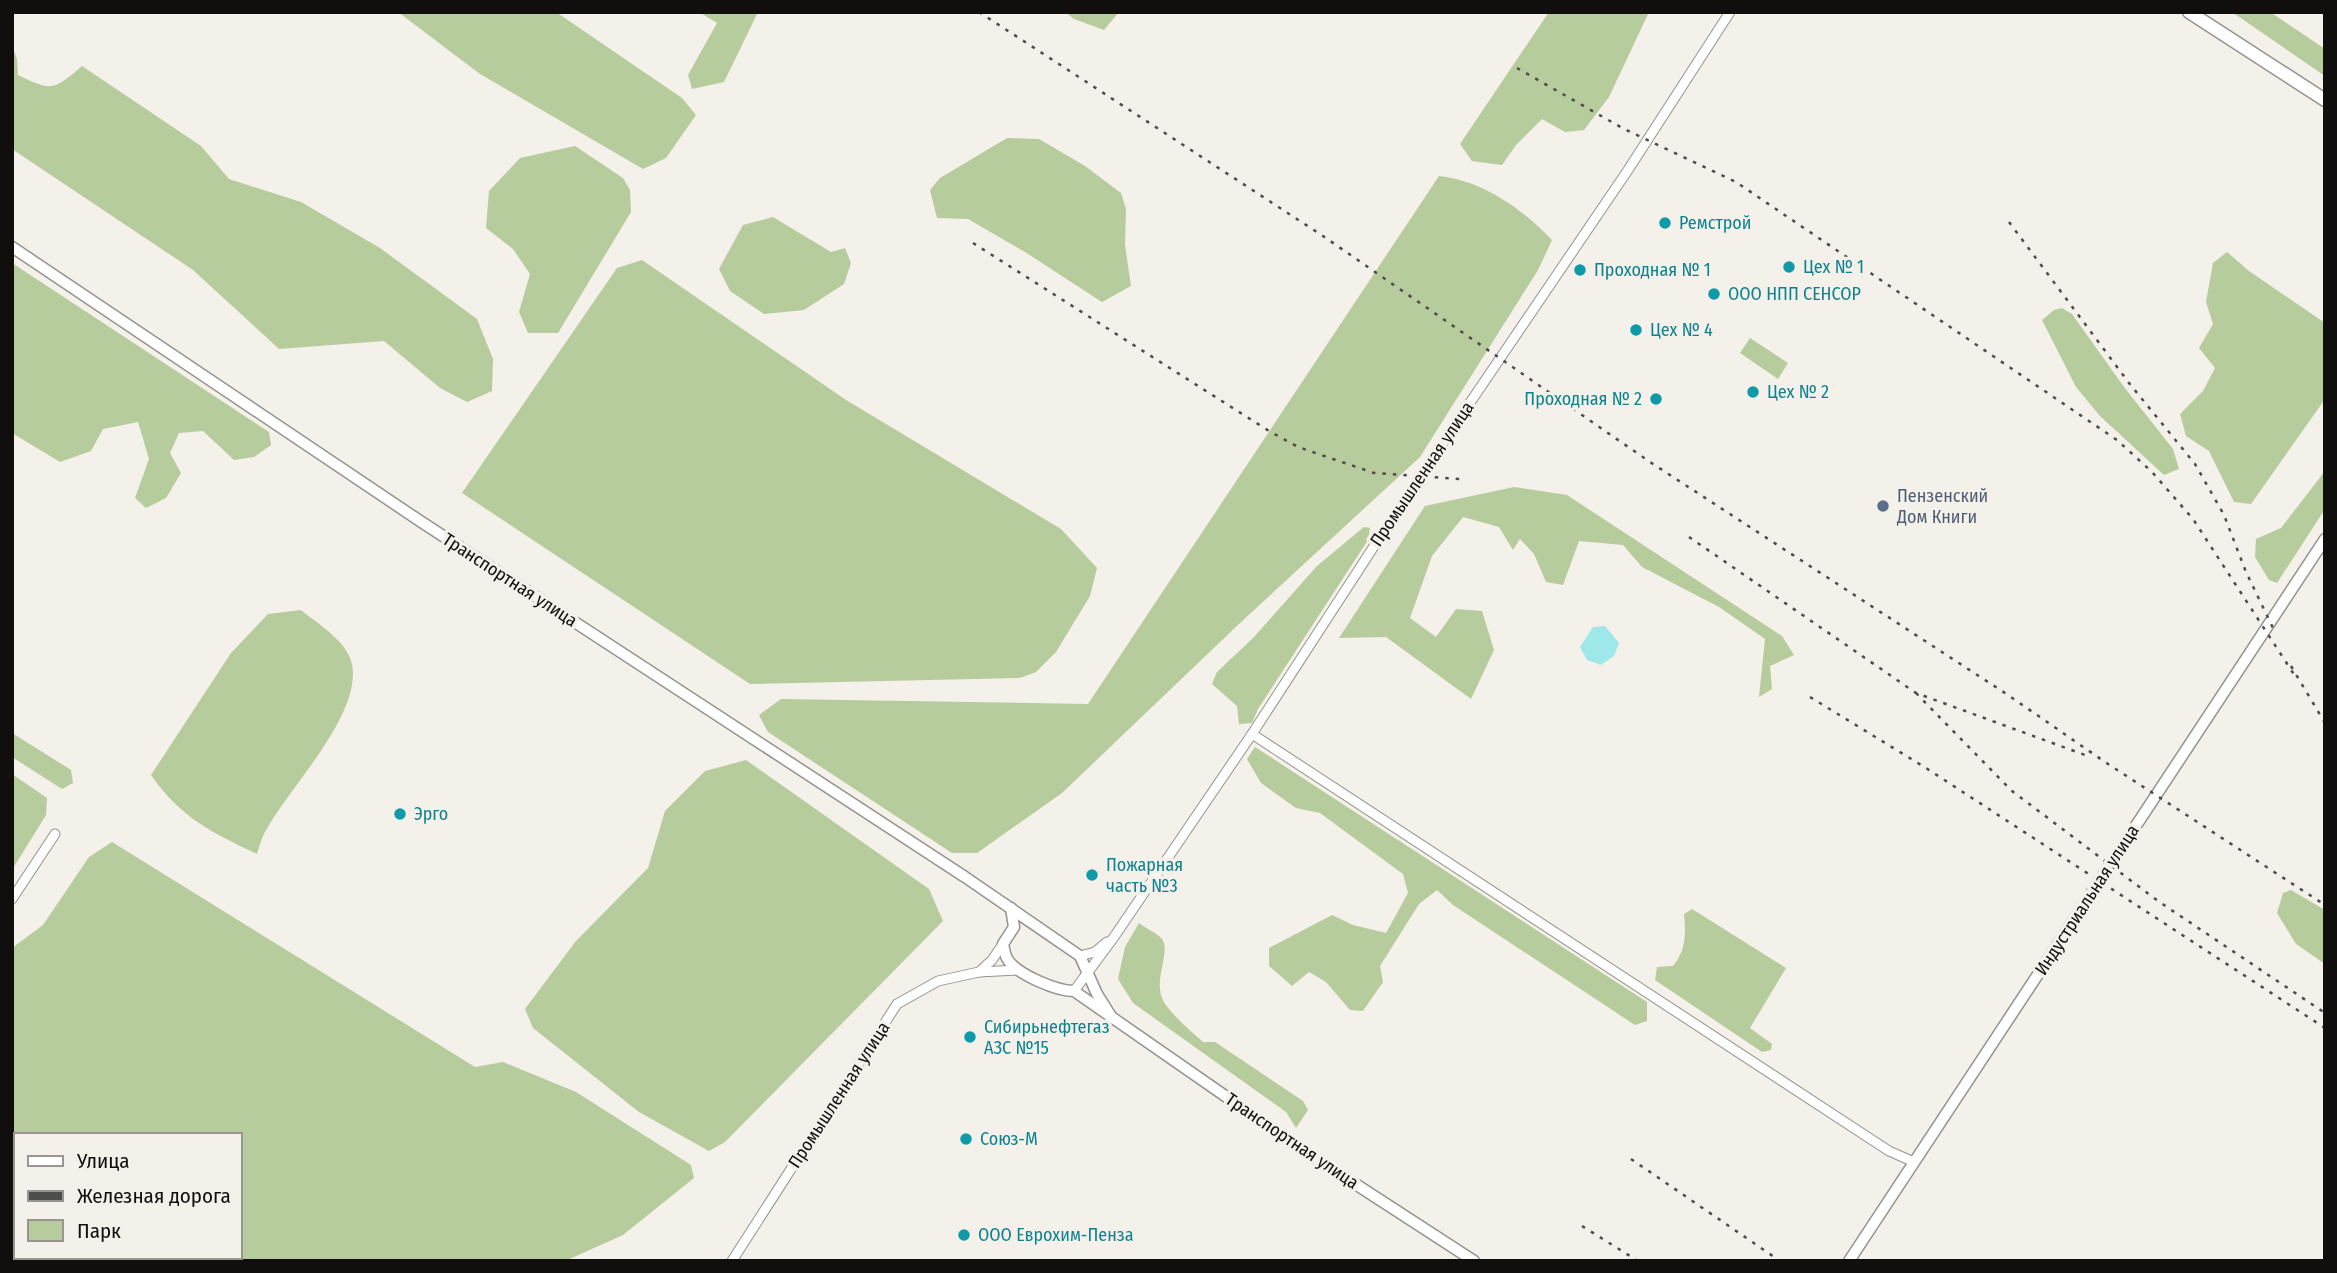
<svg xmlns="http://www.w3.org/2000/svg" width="2337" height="1273" font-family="'Fira Sans Condensed',sans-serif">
<rect width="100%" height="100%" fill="#f4f0ea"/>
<!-- green -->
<g fill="#b6cc9c">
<polygon points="398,12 556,12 682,98 696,115 666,158 643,169 480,74"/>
<polygon points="699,12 758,12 724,82 692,89 688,75 717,23"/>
<polygon points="1065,12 1119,12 1104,30 1074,19"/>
<polygon points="1549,12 1649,12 1609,97 1584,130 1565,132 1542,119 1516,145 1502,165 1472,161 1460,144"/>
<polygon points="2232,12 2270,12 2325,49 2325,76"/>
<path d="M12,46L17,59L18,75C52,92 54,90 82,66L201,146L229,179L301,202L380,248L477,319L493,359L492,391L467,402L440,388L384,341L279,349L193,270L12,149Z"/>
<polygon points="1007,138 1039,139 1085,166 1121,193 1126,209 1125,245 1131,286 1102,302 1025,252 968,219 937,218 930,190 940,178"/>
<polygon points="575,146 623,178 630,190 631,212 558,333 528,333 519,312 530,274 513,249 486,228 489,191 520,158"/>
<path d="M1439,176C1484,181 1522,209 1552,240L1538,270L1420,457L1240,623L1062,793L977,853H952L768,732L759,715L781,699L1088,704Z"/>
<polygon points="773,217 831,252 845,248 851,263 844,284 804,310 764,314 730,291 719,269 743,225"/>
<polygon points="2227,252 2249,271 2325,323 2325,399 2251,504 2234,502 2209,451 2186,436 2180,414 2203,391 2215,368 2199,348 2213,324 2206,302 2213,263"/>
<polygon points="642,260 846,400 1061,529 1097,568 1090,596 1056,652 1036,672 1020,678 750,684 462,493 617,268"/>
<polygon points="12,263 269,432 271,445 254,457 234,460 203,431 179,433 170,453 181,473 166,498 146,508 135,498 149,459 138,422 103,429 91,451 60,462 12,433"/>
<polygon points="2062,308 2072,314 2124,387 2173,449 2179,469 2164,475 2100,416 2076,387 2042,320 2054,310"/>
<polygon points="1750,338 1788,363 1778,379 1740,353"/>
<polygon points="2325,471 2325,509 2277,583 2269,580 2255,557 2256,539 2281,528"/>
<polygon points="1514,487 1567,495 1782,636 1794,655 1770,666 1772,689 1759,697 1765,639 1719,607 1642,567 1623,545 1579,541 1563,585 1546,582 1534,554 1520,539 1513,550 1499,527 1463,517 1432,556 1410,618 1436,637 1456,609 1482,611 1494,650 1471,699 1386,637 1339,638 1425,506"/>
<polygon points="1364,527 1370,528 1368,540 1258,709 1252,723 1239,724 1237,706 1212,684 1217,672 1253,638 1317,566"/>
<path d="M301,610C318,624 347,641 352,664C362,716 287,789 264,834C261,840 259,847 257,854C211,832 181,818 151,775L231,653L268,614Z"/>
<polygon points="12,733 71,770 73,783 62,789 12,757"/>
<polygon points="1255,747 1647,1002 1647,1021 1635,1025 1453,905 1437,890 1419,904 1380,966 1383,982 1363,1011 1350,1010 1326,982 1309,972 1292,986 1269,966 1269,948 1332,915 1353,925 1386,933 1408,893 1403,874 1320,813 1296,808 1261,783 1247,759"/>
<polygon points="746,760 929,889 943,921 725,1142 709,1151 639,1112 533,1028 525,1009 576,941 648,868 665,811 705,771"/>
<polygon points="12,774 47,798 46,815 12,870"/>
<polygon points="112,842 475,1067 503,1062 576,1092 691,1165 694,1178 623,1235 565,1261 195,1260 191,1257 240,1257 240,1135 16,1135 16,1142 12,1139 12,948 43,925 89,857"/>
<polygon points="2291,890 2325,910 2325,964 2296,944 2277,913 2283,893"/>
<path d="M1692,909L1786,968L1750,1028L1772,1044L1771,1050L1762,1052L1655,980L1657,967L1673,966C1686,951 1686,933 1684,914Z"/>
<path d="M1139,923C1145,928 1157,933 1162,939C1171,952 1154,977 1162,998C1167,1011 1192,1032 1203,1042H1215L1303,1101L1308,1110L1296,1128L1286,1112L1133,1003L1118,979L1125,947Z"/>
<polygon points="12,1167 16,1169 16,1257 152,1257 158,1261 12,1261"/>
</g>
<!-- water -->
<polygon fill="#9ee8ea" points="1605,626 1619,643 1614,656 1601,665 1587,660 1580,647 1593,627"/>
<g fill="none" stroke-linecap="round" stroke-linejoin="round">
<defs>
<g id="minor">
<polyline points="1252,734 1889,1151 1914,1162"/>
<polyline points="12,899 55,834"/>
<polyline points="1080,956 1095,952 1107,942"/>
<polyline points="979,972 992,960 1003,944"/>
<polyline points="1074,991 1114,937 1252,734 1406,497 1628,170 1730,12"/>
<polyline points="732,1261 897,1004 938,981 979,972 1017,970"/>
</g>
<g id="tertiary">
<polyline points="12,247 420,521 965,877 1080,956 1097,994 1112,1018"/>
<path d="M1011,908L1014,927L1003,944C1004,949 1005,956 1008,960C1018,975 1057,991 1074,991L1303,1150L1474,1261"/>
<polyline points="1849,1261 2325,539"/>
</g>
<polyline id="secondary" points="2189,12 2325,100"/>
</defs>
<!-- minor casing -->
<use href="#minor" stroke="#96928d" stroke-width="11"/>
<!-- tertiary casing -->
<use href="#tertiary" stroke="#96928d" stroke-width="13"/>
<!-- secondary casing -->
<use href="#secondary" stroke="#96928d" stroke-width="15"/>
<!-- minor -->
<use href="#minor" stroke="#fff" stroke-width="9"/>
<!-- tertiary -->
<use href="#tertiary" stroke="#fff" stroke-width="10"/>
<!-- secondary -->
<use href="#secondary" stroke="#fff" stroke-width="12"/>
<!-- rail -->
<g stroke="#4f4d4a" stroke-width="2.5" stroke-dasharray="3.5 7" stroke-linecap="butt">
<polyline points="979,12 1323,236 1650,462 2008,695 2105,762 2325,905"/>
<polyline points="1517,68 1624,129 1736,182 2117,440 2152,472 2193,519 2295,676"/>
<polyline points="2009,222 2129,383 2195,464 2224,515 2246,572 2273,628"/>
<polyline points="973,243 1269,431 1298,447 1374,473 1460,479"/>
<polyline points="1689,537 1916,693 2085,755"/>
<polyline points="2291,666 2325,723"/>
<polyline points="1916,693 2012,791 2158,901 2325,1013"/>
<polyline points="1810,697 1926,768 2325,1028"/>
<polyline points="1631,1159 1780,1261"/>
<polyline points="1582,1226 1638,1261"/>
</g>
</g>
<!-- markers -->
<g fill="#0f9aa8" stroke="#f4f0ea" stroke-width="2.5">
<circle cx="1665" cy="223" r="7"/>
<circle cx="1789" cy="267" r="7"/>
<circle cx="1580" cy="270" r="7"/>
<circle cx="1714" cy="294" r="7"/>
<circle cx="1636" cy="330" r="7"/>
<circle cx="1753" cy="392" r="7"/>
<circle cx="1656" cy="399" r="7"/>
<circle cx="400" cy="814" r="7"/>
<circle cx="1092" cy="875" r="7"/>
<circle cx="970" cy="1037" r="7"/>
<circle cx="966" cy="1139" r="7"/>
<circle cx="964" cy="1235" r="7"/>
</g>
<circle fill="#5c6f8a" stroke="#f4f0ea" stroke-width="2.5" cx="1883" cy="506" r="7"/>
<g text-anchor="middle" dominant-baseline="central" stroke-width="7" stroke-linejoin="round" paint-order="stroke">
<!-- culture labels -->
<g font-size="18" fill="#0d838f" stroke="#f4f0ea" text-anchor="start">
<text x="1679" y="223">Ремстрой</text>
<text x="1803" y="267">Цех № 1</text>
<text x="1594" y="270">Проходная № 1</text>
<text x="1728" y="294">ООО НПП СЕНСОР</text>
<text x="1650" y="330">Цех № 4</text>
<text x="1767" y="392">Цех № 2</text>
<text x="1642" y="399" text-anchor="end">Проходная № 2</text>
<text x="414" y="814">Эрго</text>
<text x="1106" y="865">Пожарная<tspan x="1106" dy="21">часть №3</tspan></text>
<text x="984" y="1027">Сибирьнефтегаз<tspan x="984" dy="21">АЗС №15</tspan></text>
<text x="980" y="1139">Союз-М</text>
<text x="978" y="1235">ООО Еврохим-Пенза</text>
</g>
<!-- street labels -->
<g font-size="18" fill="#100f0d" stroke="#f4f0ea">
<text transform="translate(1422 474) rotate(-56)">Промышленная улица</text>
<text transform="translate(510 580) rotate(33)">Транспортная улица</text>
<text transform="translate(2087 900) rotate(-57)">Индустриальная улица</text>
<text transform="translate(839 1095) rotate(-57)">Промышленная улица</text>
<text transform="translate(1292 1141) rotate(34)">Транспортная улица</text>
</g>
<!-- service labels -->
<g font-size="18" fill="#4e5e75" stroke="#f4f0ea" text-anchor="start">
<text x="1897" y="496">Пензенский<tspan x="1897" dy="21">Дом Книги</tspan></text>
</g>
</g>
<!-- border -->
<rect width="2337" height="1273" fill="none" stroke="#100f0d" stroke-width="28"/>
<!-- legend -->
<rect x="14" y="1133" width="228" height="126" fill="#f4f0ea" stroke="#999692" stroke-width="2"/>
<rect x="28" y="1156" width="35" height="10" fill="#ffffff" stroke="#999692" stroke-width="2"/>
<text x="77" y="1168" font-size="21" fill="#100f0d">Улица</text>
<rect x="28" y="1191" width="35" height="10" fill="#4f4d4a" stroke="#999692" stroke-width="2"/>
<text x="77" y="1203" font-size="21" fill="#100f0d">Железная дорога</text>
<rect x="28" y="1220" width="35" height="21" fill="#b6cc9c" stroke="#999692" stroke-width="2"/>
<text x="77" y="1238" font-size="21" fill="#100f0d">Парк</text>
</svg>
